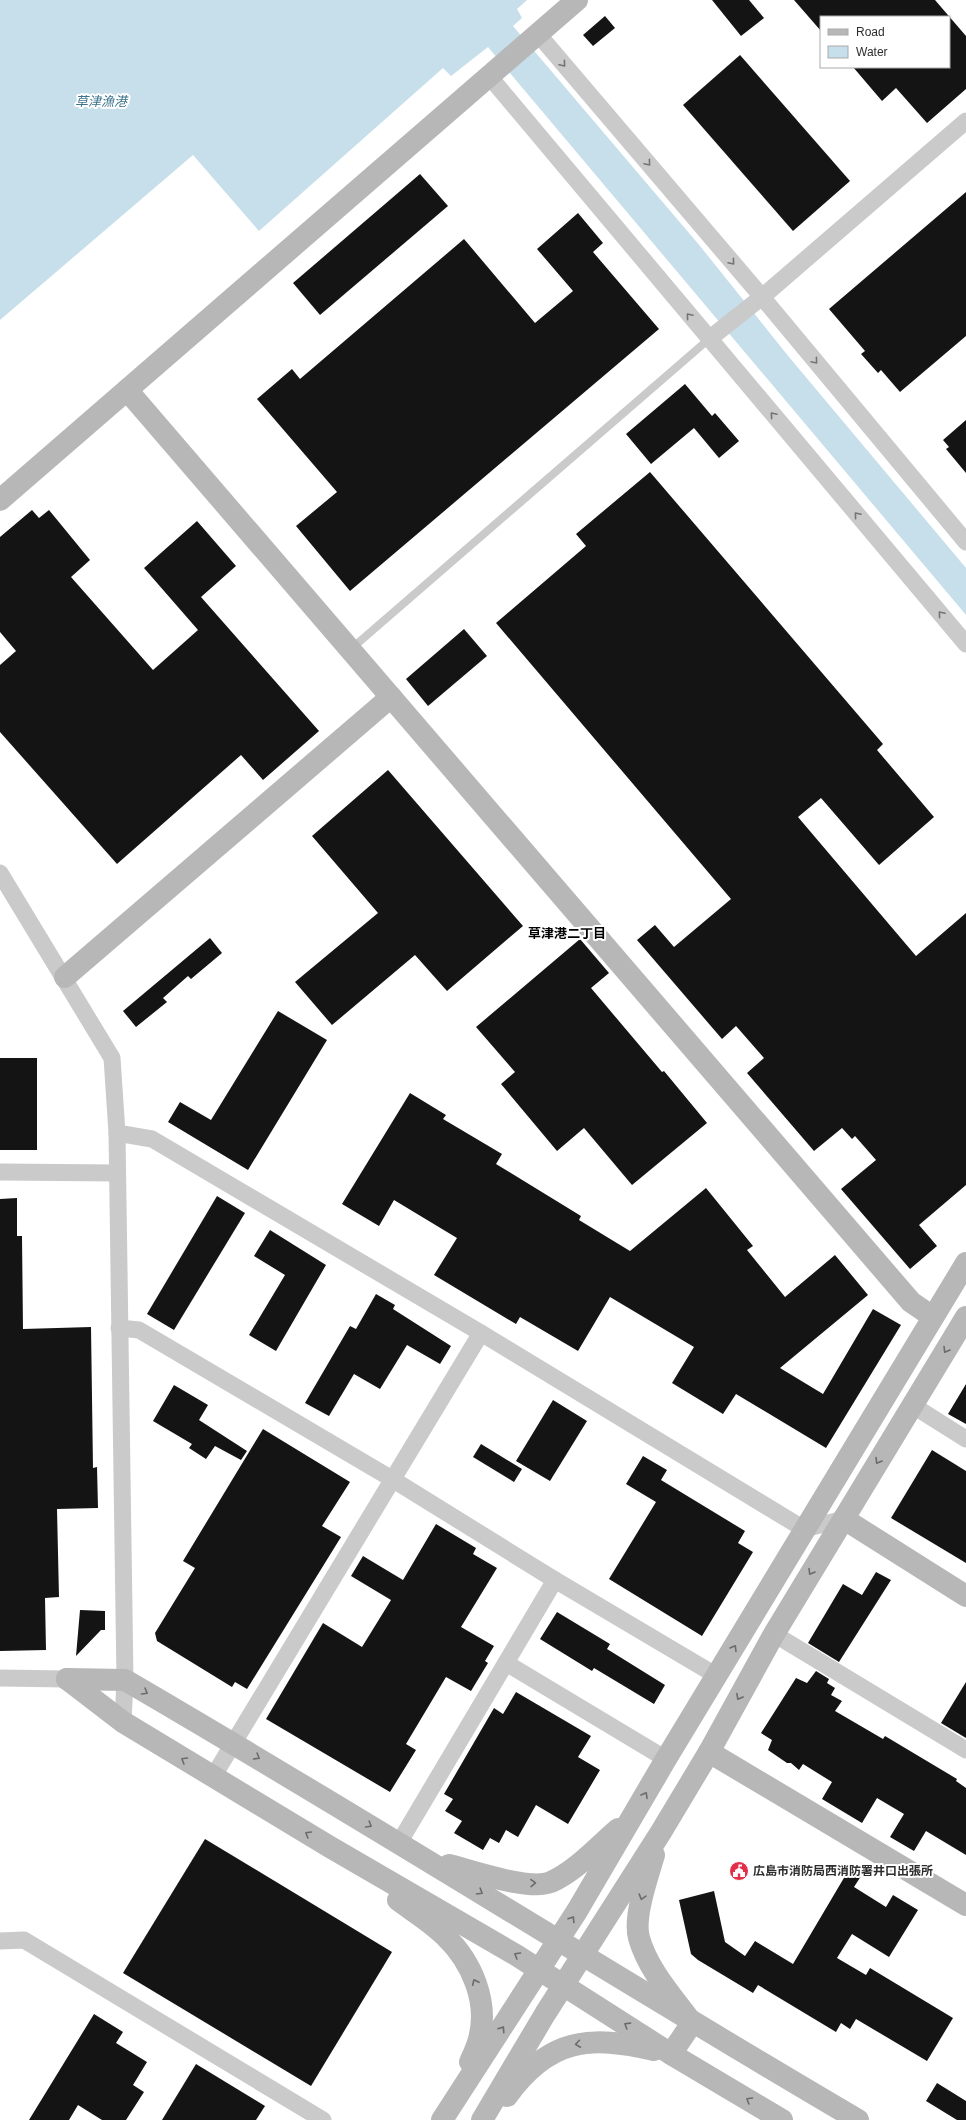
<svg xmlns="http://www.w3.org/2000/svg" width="966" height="2120" font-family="Helvetica,'Noto Sans JP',sans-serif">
<rect width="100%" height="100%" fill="#fff"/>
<!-- water -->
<polygon fill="#c6dfea" points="0,0 527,0 517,9 522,18 513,26 700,246 789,357 966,568 966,615 488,47 451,76 443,68 259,231 193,155 0,320"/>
<!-- building -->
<g fill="#141414">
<polygon points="712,0 749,0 764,18 741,36"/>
<polygon points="794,0 935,0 966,36 966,89 927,123 896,88 882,101 853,67 949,67 949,17 821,17 821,31"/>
<polygon points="605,16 615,28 593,46 583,35"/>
<polygon points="740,55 850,181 793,231 683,105"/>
<polygon points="420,174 448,206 320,315 293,283"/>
<polygon points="966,192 966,336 900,392 881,370 878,373 861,354 865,351 829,309"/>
<polygon points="578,213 603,243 593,252 659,329 350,591 296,526 337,492 257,399 292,369 300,379 464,239 535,323 573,291 537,249"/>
<polygon points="685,384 712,416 715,413 739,441 719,458 694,428 651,464 626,434"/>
<polygon points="966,420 966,473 946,449 949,447 943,440"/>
<polygon points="650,472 883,744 877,750 934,817 879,865 821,798 798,817 916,956 966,913 966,1185 919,1225 937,1246 910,1269 841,1189 876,1160 855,1136 852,1139 842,1128 814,1151 747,1073 764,1058 736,1026 722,1039 637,940 655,925 674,947 731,899 496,623 586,546 576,534"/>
<polygon points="32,510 39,518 49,510 90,560 71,577 153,670 198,630 144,568 197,521 236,566 201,597 319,731 263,780 241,755 117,864 0,732 0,665 16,651 0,632 0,537"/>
<polygon points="464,629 487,656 428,706 406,679"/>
<polygon points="388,770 523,926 447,991 415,955 332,1025 295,982 378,913 312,836"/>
<polygon points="210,938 222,953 191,979 188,976 163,998 167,1002 136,1027 123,1011"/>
<polygon points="580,939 609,973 591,988 662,1072 664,1071 707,1123 632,1185 584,1128 557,1151 501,1084 515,1072 476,1027"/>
<polygon points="278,1011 327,1040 248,1170 168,1122 180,1102 211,1120"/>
<rect x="0" y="1058" width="37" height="92"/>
<polygon points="410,1093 446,1115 443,1119 502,1154 496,1164 581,1216 579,1220 630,1251 706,1188 753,1246 747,1250 785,1297 835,1255 868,1295 780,1368 823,1394 873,1309 901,1325 826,1448 736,1394 723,1414 672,1383 694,1347 610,1297 578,1351 520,1317 516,1324 434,1275 457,1238 394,1200 379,1226 342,1204"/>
<polygon points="217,1196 245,1213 174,1330 147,1314"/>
<polygon points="17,1198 17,1236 22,1236 23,1329 91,1327 93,1468 97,1467 98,1508 57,1509 59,1597 45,1598 46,1650 0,1651 0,1199"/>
<polygon points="270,1230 326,1265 276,1351 249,1335 285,1275 254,1256"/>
<polygon points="376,1294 395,1305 393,1309 451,1346 440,1364 407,1345 380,1389 354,1374 329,1416 305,1403 350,1326 356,1329"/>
<polygon points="966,1384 966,1424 948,1414"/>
<polygon points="174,1385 208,1405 199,1420 247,1451 241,1460 215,1446 206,1459 189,1448 192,1444 153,1421"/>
<polygon points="553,1400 587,1421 550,1481 516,1461"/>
<polygon points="263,1429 350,1482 322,1526 341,1537 247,1689 235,1682 232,1687 157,1641 155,1633 195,1568 183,1561"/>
<polygon points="481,1444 522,1469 514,1482 473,1457"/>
<polygon points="932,1450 966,1471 966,1563 891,1518"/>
<polygon points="643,1456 667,1470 661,1480 745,1531 738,1543 753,1552 702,1636 609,1579 656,1502 626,1484"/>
<polygon points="436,1524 476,1548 473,1554 497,1568 461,1627 494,1646 485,1661 488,1663 471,1691 446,1677 406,1744 416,1750 390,1792 266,1719 323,1623 362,1647 391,1600 351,1576 363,1556 403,1580"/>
<polygon points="876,1572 891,1580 839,1662 808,1643 843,1584 862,1595"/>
<polygon points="80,1610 105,1611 105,1630 101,1630 76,1656"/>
<polygon points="557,1612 610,1644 607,1649 665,1685 654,1704 594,1668 592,1671 540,1639"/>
<polygon points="816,1671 829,1679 827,1683 835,1688 831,1695 842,1701 835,1711 883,1739 885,1736 957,1779 956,1781 966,1788 966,1855 926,1831 914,1851 890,1837 904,1814 877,1798 862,1823 822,1799 832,1782 803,1764 799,1770 791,1763 787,1763 768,1750 772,1740 761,1733 796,1678 807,1683"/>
<polygon points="966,1682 966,1738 941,1723"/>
<polygon points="516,1692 591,1736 578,1757 600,1770 568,1824 536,1805 518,1837 506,1830 499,1843 490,1838 483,1850 454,1833 462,1821 445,1811 453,1799 444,1794 494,1708 503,1714"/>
<polygon points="205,1839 392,1952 311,2086 123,1973"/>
<polygon points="851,1866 863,1873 854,1887 886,1907 893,1895 918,1910 889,1957 852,1934 837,1958 866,1975 870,1968 953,2018 927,2061 856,2019 850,2029 841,2023 836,2032 758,1985 753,1993 698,1960 691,1954 679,1900 714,1891 725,1942 745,1956 755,1941 793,1964"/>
<polygon points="94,2014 123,2032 116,2043 147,2062 133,2085 144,2092 126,2120 102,2120 78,2105 69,2120 29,2120"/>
<polygon points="196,2064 265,2106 256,2120 162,2120"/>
<polygon points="937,2083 966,2101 966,2120 957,2120 926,2101"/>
</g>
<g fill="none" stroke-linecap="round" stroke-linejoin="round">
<!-- lane -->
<polyline stroke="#cacaca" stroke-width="8" points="351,649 709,339"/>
<!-- street -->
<g stroke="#cacaca" stroke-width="17">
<polyline points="538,34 762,297 966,542"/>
<polyline points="489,76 966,644"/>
<polyline points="709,339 762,297 966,121"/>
<polyline points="0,873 112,1058 117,1133 125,1680 123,1722"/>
<polyline points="117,1133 152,1139 481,1333 804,1529 844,1519"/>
<polyline points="0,1172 117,1173"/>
<polyline points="119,1328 139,1330 392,1479 555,1580 717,1676"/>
<polyline points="912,1405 966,1439"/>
<polyline points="774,1634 966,1750"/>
<polyline points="506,1663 666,1759"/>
<polyline points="0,1678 67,1679"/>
<polyline points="213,1777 481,1333"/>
<polyline points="399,1843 555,1580"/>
<polyline points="0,1941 24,1940 323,2120"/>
</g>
<!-- secondary -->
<g stroke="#b7b7b7" stroke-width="22">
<polyline points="127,390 911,1302 933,1317"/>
<polyline points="0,500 577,0"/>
<polyline points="65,977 391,697"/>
<polyline points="844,1519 966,1596"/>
<path d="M67,1679L125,1680C371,1823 612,1976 858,2120"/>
<polyline points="67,1679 123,1722 330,1847 516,1955 671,2054 782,2120"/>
<polyline points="709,1752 966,1905"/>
<path d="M654,1855C648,1876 633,1917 639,1938C648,1970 673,1997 692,2023L671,2054"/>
<path d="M449,1865C472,1871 530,1891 551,1882C577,1870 597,1847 618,1829"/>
<path d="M398,1900C414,1912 431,1922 445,1936C472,1962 489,2002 479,2039C477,2047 473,2055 470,2062"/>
<path d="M507,2096C549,2038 590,2035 654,2050"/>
<polyline points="442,2120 577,1911 666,1759 966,1263"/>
<polyline points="482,2120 545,2014 661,1832 709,1752 774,1634 966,1317"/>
</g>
</g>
<!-- one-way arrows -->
<defs><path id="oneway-chevron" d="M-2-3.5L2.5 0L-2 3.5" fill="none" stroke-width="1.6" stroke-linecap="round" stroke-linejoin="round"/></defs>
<g stroke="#747474">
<use href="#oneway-chevron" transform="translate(563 64) rotate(50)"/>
<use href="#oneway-chevron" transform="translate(648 163) rotate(50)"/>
<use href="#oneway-chevron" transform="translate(732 262) rotate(50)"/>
<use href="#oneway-chevron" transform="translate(689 316) rotate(-130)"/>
<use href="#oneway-chevron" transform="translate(815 361) rotate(50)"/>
<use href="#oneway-chevron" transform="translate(773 415) rotate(-130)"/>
<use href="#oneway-chevron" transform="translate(857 515) rotate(-130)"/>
<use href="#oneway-chevron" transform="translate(941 614) rotate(-130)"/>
</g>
<g stroke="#6b6b6b">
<use href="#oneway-chevron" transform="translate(946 1350) rotate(121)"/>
<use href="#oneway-chevron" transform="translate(878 1461) rotate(121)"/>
<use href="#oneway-chevron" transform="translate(811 1572) rotate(121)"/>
<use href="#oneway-chevron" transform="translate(734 1648) rotate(-59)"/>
<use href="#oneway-chevron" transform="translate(145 1692) rotate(30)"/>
<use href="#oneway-chevron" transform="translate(739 1697) rotate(119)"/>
<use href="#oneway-chevron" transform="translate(257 1757) rotate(31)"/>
<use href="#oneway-chevron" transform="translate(184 1760) rotate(-149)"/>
<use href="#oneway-chevron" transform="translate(645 1795) rotate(-60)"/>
<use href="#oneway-chevron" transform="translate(369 1825) rotate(31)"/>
<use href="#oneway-chevron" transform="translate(308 1834) rotate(-149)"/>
<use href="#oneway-chevron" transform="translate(533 1883) rotate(-1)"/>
<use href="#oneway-chevron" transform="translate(480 1892) rotate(31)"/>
<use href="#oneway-chevron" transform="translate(642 1897) rotate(106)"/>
<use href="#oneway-chevron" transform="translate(572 1919) rotate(-58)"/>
<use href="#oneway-chevron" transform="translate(517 1955) rotate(-149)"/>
<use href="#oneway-chevron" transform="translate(475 1982) rotate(-115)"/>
<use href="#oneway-chevron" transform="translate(627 2025) rotate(-148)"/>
<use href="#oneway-chevron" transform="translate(502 2029) rotate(-56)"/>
<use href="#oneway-chevron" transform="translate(578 2044) rotate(172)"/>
<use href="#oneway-chevron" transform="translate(749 2100) rotate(-149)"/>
</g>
<!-- icons -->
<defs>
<symbol id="civic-disc" viewBox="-11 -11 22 22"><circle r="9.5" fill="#e32f4a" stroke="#fff"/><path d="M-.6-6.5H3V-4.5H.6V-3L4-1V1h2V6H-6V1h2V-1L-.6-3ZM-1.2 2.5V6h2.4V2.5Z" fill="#fff"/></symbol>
</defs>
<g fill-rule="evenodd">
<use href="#civic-disc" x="728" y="1860" width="22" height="22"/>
</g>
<g text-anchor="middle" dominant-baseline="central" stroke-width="4" stroke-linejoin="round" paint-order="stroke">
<!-- poi labels -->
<g font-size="12" font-weight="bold" fill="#2d2d2d" stroke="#fff" text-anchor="start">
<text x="753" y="1871">広島市消防局西消防署井口出張所</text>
</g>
<!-- water labels -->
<g font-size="13" font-style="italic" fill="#3c748d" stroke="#fff">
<text x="101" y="101">草津漁港</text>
</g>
<!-- neighbourhood labels -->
<g font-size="13" font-weight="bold" fill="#000" stroke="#fff">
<text x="567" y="933">草津港二丁目</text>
</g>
</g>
<!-- legend -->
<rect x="820" y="16" width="130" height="52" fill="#ffffff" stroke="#ababab"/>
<rect x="828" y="29" width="20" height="6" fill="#b7b7b7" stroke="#ababab"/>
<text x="856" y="36" font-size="12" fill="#2d2d2d">Road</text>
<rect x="828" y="46" width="20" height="12" fill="#c6dfea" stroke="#ababab"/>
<text x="856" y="56" font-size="12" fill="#2d2d2d">Water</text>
</svg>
